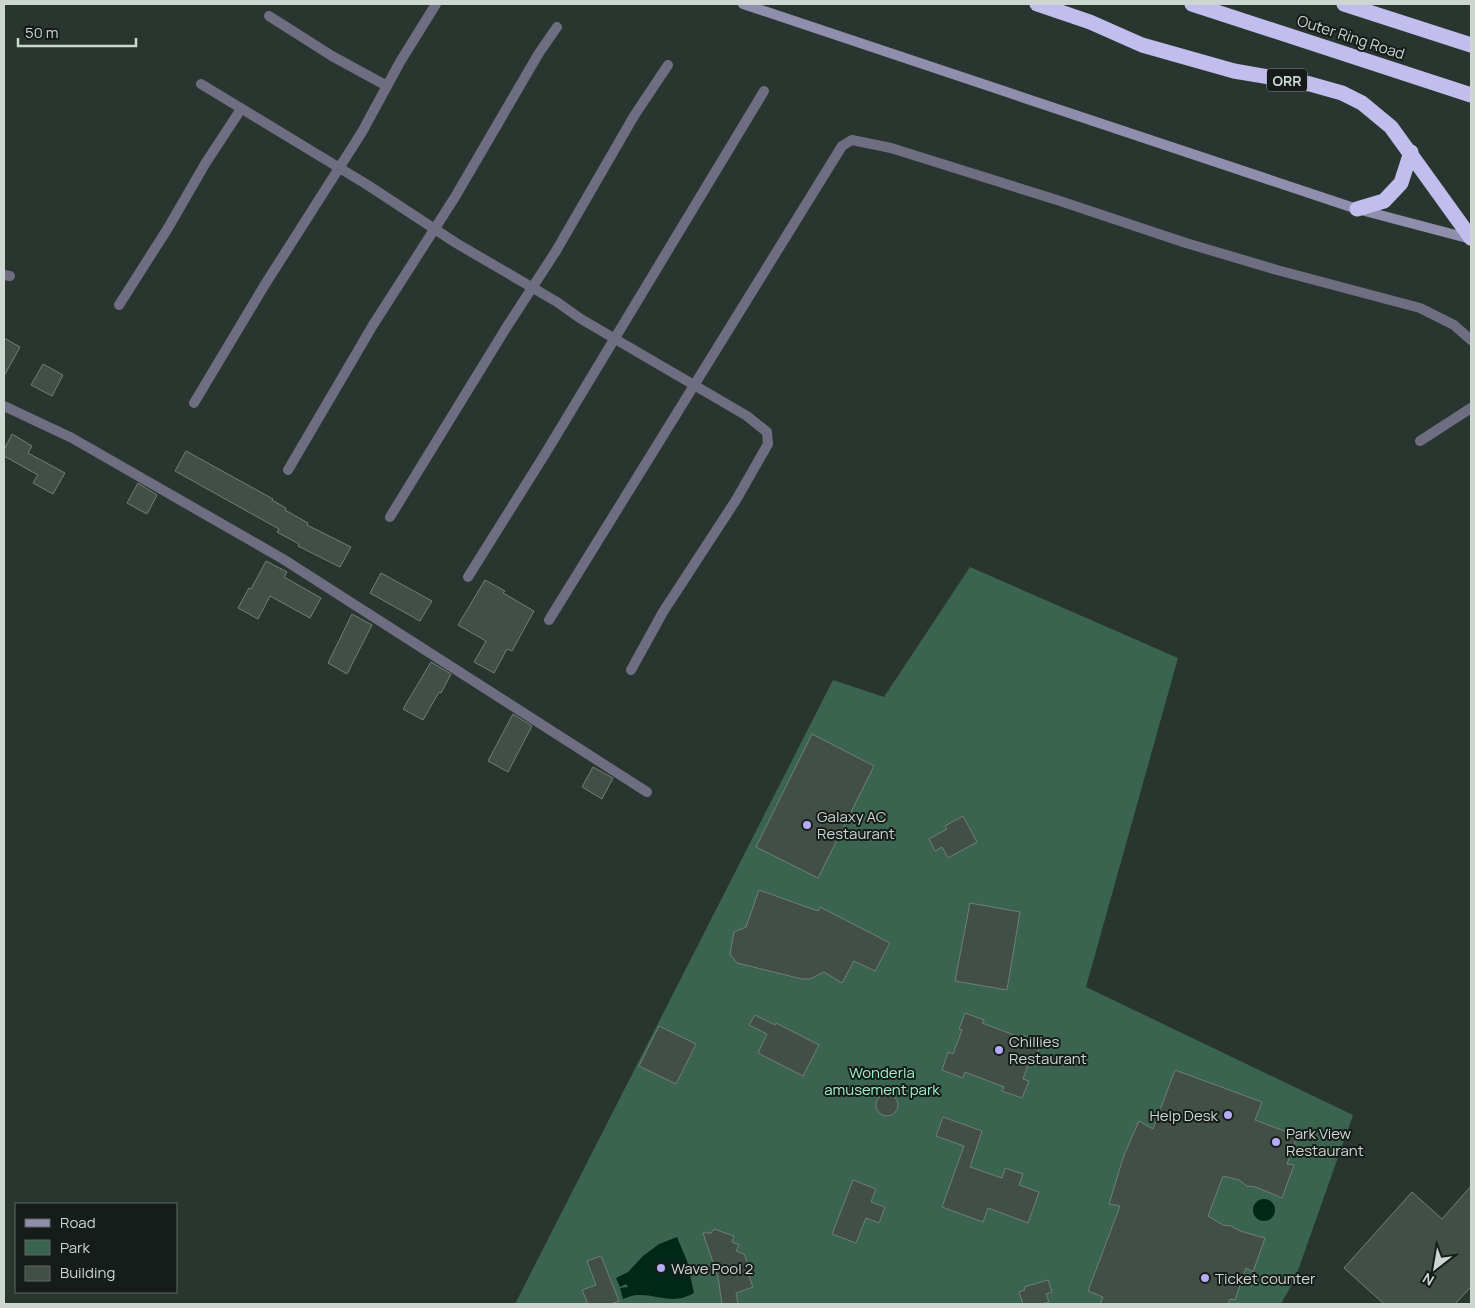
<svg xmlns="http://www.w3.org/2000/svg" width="1475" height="1308" font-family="Manrope,sans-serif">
<rect width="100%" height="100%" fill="#29362f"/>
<!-- green -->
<polygon fill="#3a6450" points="970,567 1178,658 1086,987 1353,1115 1295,1279 1281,1304 515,1304 833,680 884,697"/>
<!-- water -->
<g fill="#002718">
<circle cx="1264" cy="1210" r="11"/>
<path d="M677,1237L687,1261L694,1293C673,1305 660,1295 639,1295C633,1295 628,1297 623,1299L620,1288L628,1287L626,1284L620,1287L616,1278L628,1272L643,1256L659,1244Z"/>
</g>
<!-- building -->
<g fill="#414f47" stroke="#707f77">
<polygon points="4,338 20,347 4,376"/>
<polygon points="43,364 63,375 52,396 31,385"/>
<polygon points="12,434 32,446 28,453 65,473 53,494 33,483 38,475 4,456 4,450"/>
<polygon points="186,451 273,499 272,500 286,508 285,510 308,523 307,525 351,547 340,567 298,546 299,544 277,532 279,529 175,471"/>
<polygon points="138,483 157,495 147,514 127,503"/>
<polygon points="266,561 287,572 284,577 321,598 310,618 270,596 258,619 238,608 249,588 251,589"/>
<polygon points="381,573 432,601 420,621 370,593"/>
<polygon points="485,580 505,591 503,593 534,611 512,651 507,649 494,673 474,662 486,641 458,625"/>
<polygon points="352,614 372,625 347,674 328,663"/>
<polygon points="431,662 451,674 441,693 439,692 423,720 403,709"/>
<polygon points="513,714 532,726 508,772 488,761"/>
<polygon points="812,734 874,766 818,878 756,847"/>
<polygon points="593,767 613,778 602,799 582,787"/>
<polygon points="963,816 977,842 948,858 942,847 935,851 929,839 947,829 945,826"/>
<polygon points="759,890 818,911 820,907 890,943 875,971 854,961 842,983 824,972 810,979 802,979 737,963 730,954 734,932 746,927"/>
<polygon points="970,903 1020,912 1007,990 955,981"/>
<polygon points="965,1013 984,1020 982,1023 1022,1038 1023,1035 1041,1042 1036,1057 1031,1056 1023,1079 1029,1081 1022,1098 1002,1091 1004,1087 965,1072 963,1078 942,1070 948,1052 953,1054 962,1030 959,1029"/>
<polygon points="755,1015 775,1025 776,1023 819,1045 803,1076 758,1053 767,1034 749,1025"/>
<polygon points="659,1026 696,1044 676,1084 639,1066"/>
<polygon points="1175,1070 1262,1102 1255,1120 1297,1136 1287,1164 1294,1165 1282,1198 1256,1187 1247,1186 1239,1180 1223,1176 1208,1216 1223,1225 1231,1226 1240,1231 1265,1238 1253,1272 1246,1268 1235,1300 1230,1299 1228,1304 1100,1304 1103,1297 1088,1291 1120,1206 1109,1204 1124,1155 1139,1121 1153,1129"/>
<circle cx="887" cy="1105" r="11"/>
<polygon points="943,1117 982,1131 970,1167 1002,1178 1005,1168 1023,1174 1019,1185 1039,1192 1028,1223 988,1208 983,1222 942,1207 964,1146 936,1136"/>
<polygon points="853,1180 876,1189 871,1202 885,1207 879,1223 866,1218 856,1243 832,1234"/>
<polygon points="1471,1186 1471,1287 1455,1304 1384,1304 1344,1268 1412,1192 1442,1219"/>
<polygon points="714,1229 734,1236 732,1242 739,1245 736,1251 744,1254 749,1267 746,1268 753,1287 736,1293 738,1304 722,1304 718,1277 703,1233 711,1233"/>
<polygon points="601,1256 619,1301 611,1304 588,1304 582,1290 596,1285 587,1261"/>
<polygon points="1048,1280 1052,1292 1046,1294 1049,1302 1042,1304 1023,1304 1019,1292 1025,1290 1024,1287"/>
</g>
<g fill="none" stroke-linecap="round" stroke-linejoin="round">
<!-- minor -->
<g stroke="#6f6d81" stroke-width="10">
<polyline points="269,16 332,56 387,86"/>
<polyline points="201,84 366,184 456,243 557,302 581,319 747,416 767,432 768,444 736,500 663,612 631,670"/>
<polyline points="4,275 10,276"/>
<polyline points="119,305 168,228 205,164 241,109"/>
<polyline points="194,403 264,286 362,132 400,62 436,4"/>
<polyline points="4,406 72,438 283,559 647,792"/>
<polyline points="1420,441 1471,408"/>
<polyline points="288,470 373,325 455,197 539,53 557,27"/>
<polyline points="390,517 506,328 556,251 634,116 668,65"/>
<polyline points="468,577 545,454 764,91"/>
<path d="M549,620C648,462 745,304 842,146L852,140L891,148L1057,200L1186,243L1277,270L1420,308L1454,325L1471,340"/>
</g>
<!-- secondary -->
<polyline stroke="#908ead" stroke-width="10" points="743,4 1357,209 1471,239"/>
<!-- motorway -->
<g stroke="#c1bded" stroke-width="15">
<polyline points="1037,4 1090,22 1142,45 1234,71 1310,84 1342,93 1362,103 1391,127 1471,238"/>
<polyline points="1192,4 1471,95"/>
<polyline points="1344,4 1471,45"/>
<polyline points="1357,209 1384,201 1401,183 1411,152"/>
</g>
</g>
<!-- markers -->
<g fill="#b5acf8" stroke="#161c19" stroke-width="2">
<circle cx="807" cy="825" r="5"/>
<circle cx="999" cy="1050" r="5"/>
<circle cx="1228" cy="1115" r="5"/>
<circle cx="1276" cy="1142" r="5"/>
<circle cx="661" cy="1268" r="5"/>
<circle cx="1205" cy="1278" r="5"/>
</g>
<g text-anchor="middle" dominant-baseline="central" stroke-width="4" stroke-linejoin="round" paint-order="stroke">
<!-- shield labels -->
<rect fill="#161c19" stroke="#979e9a" stroke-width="1" x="1267" y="68.5" width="40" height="23" rx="4"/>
<g font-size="14" font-weight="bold" fill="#ced6d2">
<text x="1287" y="80">ORR</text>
</g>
<!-- street labels -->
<g font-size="15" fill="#ced6d2" stroke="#161c19">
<text transform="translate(1351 37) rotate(18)">Outer Ring Road</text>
</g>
<!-- poi labels -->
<g font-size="15" fill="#ced6d2" stroke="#161c19" text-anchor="start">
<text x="817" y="816">Galaxy AC<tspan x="817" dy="17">Restaurant</tspan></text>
<text x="1009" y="1041">Chillies<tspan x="1009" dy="17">Restaurant</tspan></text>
<text x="1218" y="1115" text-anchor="end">Help Desk</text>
<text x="1286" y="1133">Park View<tspan x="1286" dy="17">Restaurant</tspan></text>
<text x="671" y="1268">Wave Pool 2</text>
<text x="1215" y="1278">Ticket counter</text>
</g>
<!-- park labels -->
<g font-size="15" fill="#9ef0c8" stroke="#161c19">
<text x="882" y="1072">Wonderla<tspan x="882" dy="17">amusement park</tspan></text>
</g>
</g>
<!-- border -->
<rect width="1475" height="1308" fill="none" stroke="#ced6d2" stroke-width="10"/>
<!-- legend -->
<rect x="15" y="1203" width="162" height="90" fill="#161c19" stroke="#606663"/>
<rect x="25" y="1219" width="25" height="8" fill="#908ead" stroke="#606663"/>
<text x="60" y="1228" font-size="15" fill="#ced6d2">Road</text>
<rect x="25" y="1240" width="25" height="15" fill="#3a6450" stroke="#606663"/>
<text x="60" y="1253" font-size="15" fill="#ced6d2">Park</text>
<rect x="25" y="1266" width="25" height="15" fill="#414f47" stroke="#606663"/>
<text x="60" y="1278" font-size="15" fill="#ced6d2">Building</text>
<!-- north arrow -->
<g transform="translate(1435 1268) rotate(211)" stroke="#161c19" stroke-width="4" paint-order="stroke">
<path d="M0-4L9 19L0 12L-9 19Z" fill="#ced6d2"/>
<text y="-8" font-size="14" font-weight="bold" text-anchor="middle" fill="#ced6d2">N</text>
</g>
<!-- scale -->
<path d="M18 38v8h118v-8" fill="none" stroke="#ced6d2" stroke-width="2.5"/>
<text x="25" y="38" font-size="15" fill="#ced6d2" stroke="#161c19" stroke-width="4" paint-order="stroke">50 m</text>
</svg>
